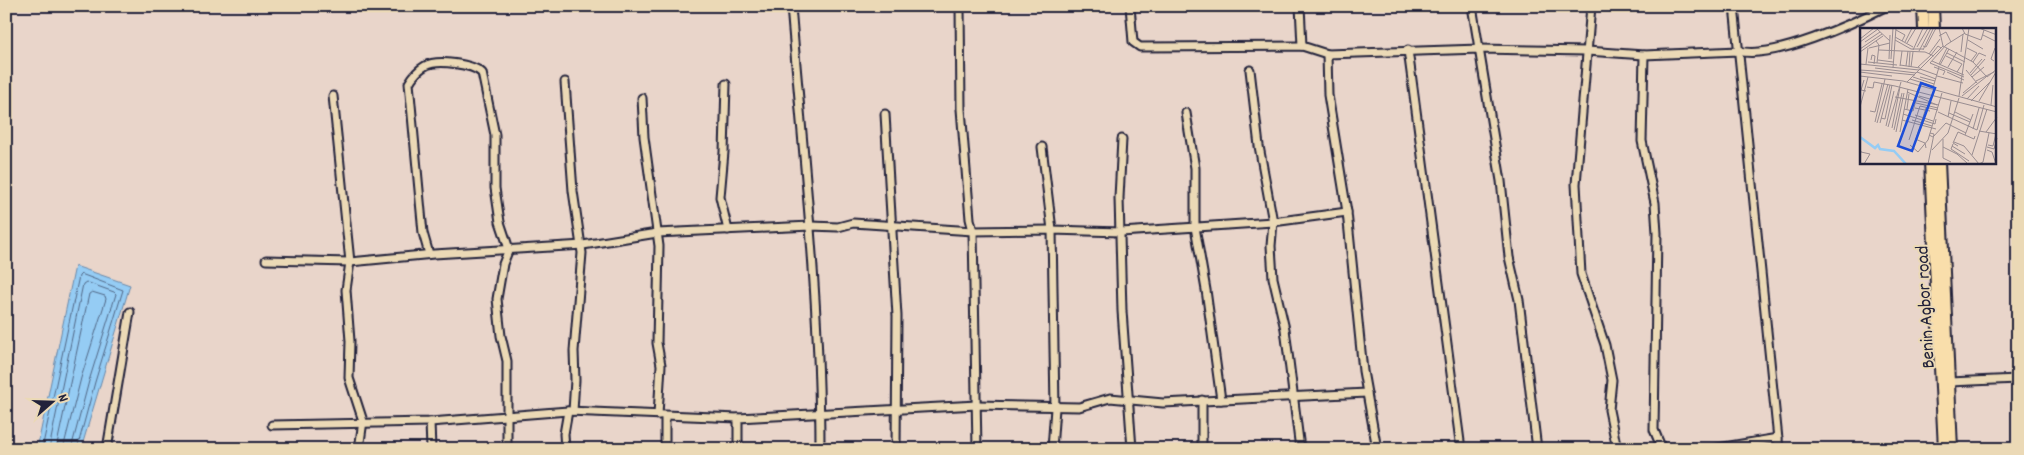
<svg xmlns="http://www.w3.org/2000/svg" width="2024" height="455" font-family="Dekko,sans-serif">
<rect width="100%" height="100%" fill="#e9d5ca"/>
<filter id="ink" filterUnits="userSpaceOnUse"><feTurbulence type="fractalNoise" baseFrequency=".02" numOctaves="2"/><feDisplacementMap in="SourceGraphic" scale="10" xChannelSelector="R" yChannelSelector="G"/><feConvolveMatrix kernelMatrix="1 2 1 2 8 2 1 2 1" color-interpolation-filters="sRGB"/></filter>
<g filter="url(#ink)">
<!-- water -->
<polygon fill="#95ccf4" stroke="#6788aa" points="75,266 130,285 81,449 37,449"/>
<g fill="none" stroke-linecap="round" stroke-linejoin="round">
<!-- shore -->
<g stroke="#506685" stroke-width="1">
<polyline points="42,449 79,276 81,274 123,290 95,382 77,449"/>
<polyline points="49,449 83,284 86,282 114,292 116,294 89,381 71,449"/>
<polyline points="56,449 89,294 92,292 105,296 106,299 81,378 63,449"/>
</g>
<defs>
<g id="minor">
<path d="M791,6C803,154 820,301 820,449"/>
<polyline points="960,6 961,109 970,219 973,231 977,449"/>
<path d="M1130,6L1133,42L1140,47L1302,46L1327,54L1480,49L1587,51L1644,55L1739,51C1773,60 1854,23 1887,6"/>
<polyline points="1300,6 1302,46"/>
<polyline points="1472,6 1501,181 1509,257 1519,300 1537,449"/>
<polyline points="1591,6 1576,184 1581,274 1605,345 1612,380 1609,410 1617,449"/>
<polyline points="1734,6 1779,449"/>
<polyline points="1408,50 1461,449"/>
<polyline points="1327,54 1328,95 1347,212 1363,371 1377,449"/>
<polyline points="1644,55 1642,141 1655,203 1657,233 1654,430 1662,449"/>
<polyline points="1250,70 1259,146 1273,222 1271,246 1273,278 1285,329 1300,449"/>
<polyline points="565,82 573,191 582,253 574,351 575,380 573,411"/>
<polyline points="726,84 724,152 720,197 728,230"/>
<polyline points="333,96 350,262 346,290 350,341 349,378 363,421 359,449"/>
<polyline points="642,98 644,137 659,246 657,343 661,365 658,415"/>
<polyline points="1186,113 1195,168 1195,227 1206,290 1221,400"/>
<polyline points="885,114 897,316 896,449"/>
<polyline points="1122,139 1119,198 1122,311 1132,449"/>
<polyline points="1042,147 1052,230 1055,408 1052,449"/>
<path d="M429,254L423,233L409,83C413,76 418,70 425,66C437,59 473,64 482,73L495,135V188L500,222L509,249L503,264L497,299L501,336L507,361V449"/>
<polyline points="266,260 350,262 434,254 583,245 657,233 811,226 838,227 853,223 973,231 1052,230 1121,232 1273,222 1347,212"/>
<polyline points="1949,382 2018,379"/>
<polyline points="1202,400 1202,449"/>
<polyline points="430,422 431,449"/>
<polyline points="272,425 430,422 568,411 738,418 977,405 1079,407 1110,398 1163,403 1367,393"/>
<polyline points="107,449 130,312"/>
<polyline points="565,449 564,434 568,411"/>
<polyline points="665,449 665,416"/>
<polyline points="738,449 738,418"/>
<polyline points="1712,449 1778,438"/>
</g>
<g id="highway">
<polyline points="1923,6 1924,29"/>
<polyline points="1933,6 1934,29"/>
<polyline points="1930,162 1944,449"/>
<polyline points="1939,162 1952,449"/>
</g>
</defs>
<!-- minor casing -->
<use href="#minor" stroke="#22223b" stroke-width="11"/>
<!-- highway casing -->
<use href="#highway" stroke="#22223b" stroke-width="14"/>
<!-- minor -->
<use href="#minor" stroke="#ebd9b6" stroke-width="7"/>
<!-- highway -->
<use href="#highway" stroke="#f9deab" stroke-width="10"/>
</g>
</g>
<g text-anchor="middle" dominant-baseline="central" stroke-width="4" stroke-linejoin="round" paint-order="stroke">
<!-- street labels -->
<g font-size="19" fill="#22223b" stroke="#ebd9b6">
<text transform="translate(1927 307) rotate(-93)">Benin Agbor road</text>
</g>
</g>
<!-- overview -->
<g transform="translate(1860 28)">
<rect width="136" height="136" fill="#e9d5ca"/>
<path fill="none" stroke="#95ccf4" stroke-width="2.5" d="M0,109L15,120L18,117L20,121L34,123L46,136"/>
<path fill="none" stroke="#998d91" stroke-width="1" d="M79,0L83,18M102,0L105,6L121,12L124,2M119,0L137,7M17,1L30,13M36,2L45,7L42,13M123,7L137,14M79,8L86,4L91,14M35,9L53,19M0,11L14,0M35,12L51,21H63M108,12L123,21M16,13L19,17L17,35M0,14L18,1M5,14L20,4M45,14L52,0M47,15L56,0M63,18L66,19L76,0M83,18L113,34L127,49L137,41M57,19L68,0M9,20L30,15M107,20L117,25L111,33M0,21L22,6M19,22L65,24L74,28M53,22L63,0M63,22L73,1M59,23L71,0M0,24L23,8M101,24L103,6M87,25L105,34M69,26L80,11M71,27L78,18L81,20M86,28L102,36L97,44M29,31L30,7M31,31L33,0M11,32L12,27L15,28L14,36M18,32L33,34M72,33L104,47M134,33L131,31L135,20M8,34L37,37M113,34L119,25L126,28M70,35L86,17L105,5M70,35L104,49M0,36L59,42M6,36L8,20M79,36L87,20M40,37L60,40M80,37L89,21M40,38L42,23M46,38L48,23M49,39L50,24M51,39L53,24M58,39L71,27M74,39L85,43L83,47M88,39L97,24M15,40L56,45M33,40L36,0M60,41L77,47M0,42L15,43M106,42L117,55M15,43L55,47M0,44L32,48M57,44L76,51M87,44L104,52M110,45L122,31M111,47L125,31M0,48L43,53L137,79M77,48L103,55M53,49L74,56M60,49L75,53M112,49L124,39M50,51L73,58M4,52L1,62L6,63M116,53L134,44M47,54L83,18M7,59L13,60L14,54L35,58L137,84M73,60L79,39M47,64L77,77M103,65L116,54M59,68L70,71L72,68M99,68L109,0M102,68L126,49M35,69L79,77M107,71L119,58M111,73L130,54M119,73L136,44M56,75L78,80M131,77L133,57M60,78L78,82M0,79L8,49M55,80L70,83M44,81L53,83L60,58M47,81L49,66M10,83L15,84L22,56M78,84L117,102M95,84L111,92M89,85L110,94M43,86L75,96L76,91M55,87L73,93M88,89L91,73M21,90L25,91L32,57M42,92L76,101M52,92L72,98M15,94L25,51M17,95L28,56M20,95L30,57M26,98L34,63M28,99L41,54M32,100L40,59M113,101L119,80M34,102L42,65M117,102L124,77M119,103L137,106M36,104L44,65M40,104L48,61M98,104L114,111L115,108M126,104L137,89M69,107L73,109L86,95L106,105M105,107L113,86M55,111L65,115L66,120M83,111V130L91,134M49,112L60,78M55,114L66,80M94,114L104,118L119,136M93,116L91,121L109,133M50,117L58,124L68,112L82,65M128,117L133,118L136,106M92,118L105,126M98,118L93,115L98,104M83,119L97,126L107,135M127,119L134,121L137,110M0,121L1,124L10,126L4,136M72,122L88,105L99,70M127,122L132,124L136,136M112,127L127,81M68,136L74,106L70,105M119,136L123,134L129,105"/>
<path fill="#1d4ed8" fill-opacity="0.15" stroke="#1d4ed8" stroke-width="2.5" d="M61,55L75,60L52,123L38,118Z"/>
<rect width="136" height="136" fill="none" stroke="#22223b" stroke-width="2.5"/>
</g>
<!-- margin -->
<rect width="2024" height="455" fill="none" stroke="#ebd9b6" stroke-width="25"/>
<rect x="12" y="12" width="1999" height="430" fill="none" stroke="#22223b" stroke-width="2" filter="url(#ink)"/>
<!-- north arrow -->
<g transform="translate(52 402) rotate(70)" stroke="#ebd9b6" stroke-width="4" paint-order="stroke">
<path d="M0-4L9 19L0 12L-9 19Z" fill="#22223b"/>
<text y="-8" font-size="14" font-weight="bold" text-anchor="middle" fill="#22223b">N</text>
</g>
</svg>
